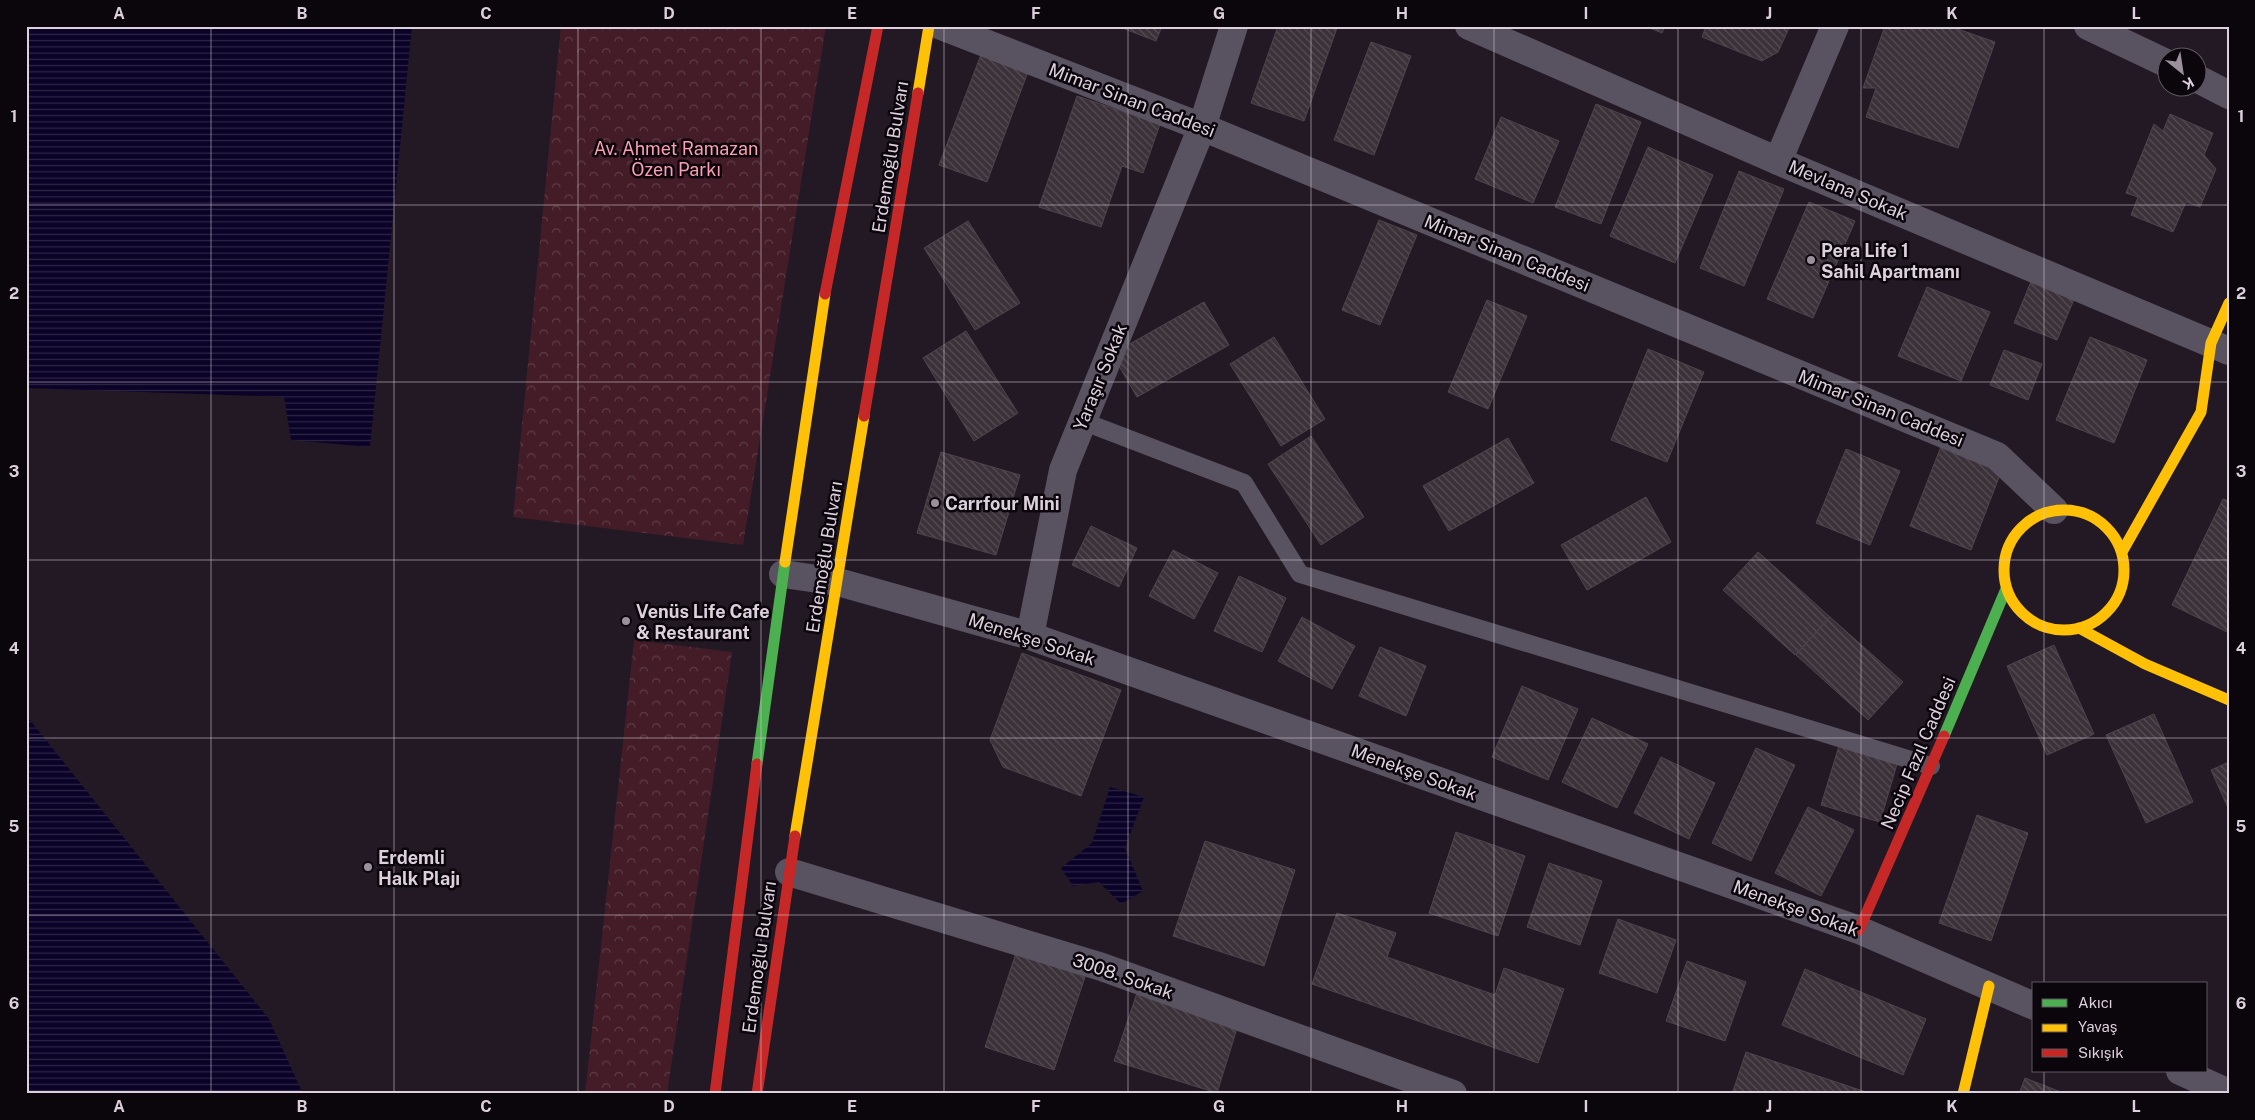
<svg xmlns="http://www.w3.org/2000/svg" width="2255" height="1120" font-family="'Public Sans',sans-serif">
<defs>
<pattern id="park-crowns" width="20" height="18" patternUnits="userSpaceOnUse" patternTransform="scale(1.25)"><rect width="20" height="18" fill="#431c27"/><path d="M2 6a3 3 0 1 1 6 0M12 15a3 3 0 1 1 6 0" fill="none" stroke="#5e3c46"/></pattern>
<pattern id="water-rules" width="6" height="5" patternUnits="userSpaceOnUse" patternTransform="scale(1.25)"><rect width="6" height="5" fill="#0a0227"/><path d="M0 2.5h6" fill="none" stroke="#2d2646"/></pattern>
<pattern id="building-back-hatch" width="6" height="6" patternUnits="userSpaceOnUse" patternTransform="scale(1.25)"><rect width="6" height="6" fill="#3b3139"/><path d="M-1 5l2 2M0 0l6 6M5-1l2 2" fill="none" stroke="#574e55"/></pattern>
</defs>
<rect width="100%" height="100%" fill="#231924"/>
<!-- park -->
<g fill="url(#park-crowns)">
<polygon points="561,26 826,26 743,545 513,517"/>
<polygon points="634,640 732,652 667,1094 585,1094"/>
</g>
<!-- water -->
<g fill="url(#water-rules)">
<polygon points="26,26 412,26 370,447 291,440 284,397 26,388"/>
<polygon points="26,715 269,1019 303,1094 26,1094"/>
<polygon points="1110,787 1144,797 1125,848 1143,891 1121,904 1099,882 1073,886 1061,868 1092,843"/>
</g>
<!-- building -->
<g fill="url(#building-back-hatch)" stroke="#4f444e">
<polygon points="1117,26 1162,26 1156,41"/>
<polygon points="1278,26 1331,26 1337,28 1304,121 1251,103"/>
<polygon points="1645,26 1665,26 1662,33"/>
<polygon points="1706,26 1790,26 1778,52 1762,61 1702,37"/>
<polygon points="1885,26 1904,31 1905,26 1949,26 1995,42 1958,148 1866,117 1876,88 1863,88"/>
<polygon points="1371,42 1411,56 1374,155 1334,140"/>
<polygon points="982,52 1029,69 987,182 939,165"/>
<polygon points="1077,96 1160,124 1143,173 1122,166 1101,227 1039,207"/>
<polygon points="1596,104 1641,122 1601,224 1555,207"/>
<polygon points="2170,114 2213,133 2204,155 2216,169 2200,207 2186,202 2173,232 2131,215 2138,197 2126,193 2154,124 2163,131"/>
<polygon points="1501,117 1559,141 1533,203 1475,179"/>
<polygon points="1648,147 1713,175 1675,263 1610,236"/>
<polygon points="1739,171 1784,189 1744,286 1700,268"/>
<polygon points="1809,202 1855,221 1813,318 1767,299"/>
<polygon points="1379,220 1417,235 1380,325 1342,310"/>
<polygon points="968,221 1020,303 975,330 924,248"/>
<polygon points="2032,279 2075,297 2057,340 2014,323"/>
<polygon points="1927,287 1990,312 1961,381 1898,356"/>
<polygon points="1487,300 1527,316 1488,409 1448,392"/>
<polygon points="1204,302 1229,345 1137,397 1112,354"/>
<polygon points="966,331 1018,413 974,441 923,358"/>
<polygon points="1274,337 1325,419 1281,446 1230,364"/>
<polygon points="2090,337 2147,360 2114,443 2056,420"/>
<polygon points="1648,349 1704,372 1667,462 1611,440"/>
<polygon points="2004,350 2042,364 2028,400 1990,385"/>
<polygon points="1311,436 1364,517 1321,545 1268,464"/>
<polygon points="1508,438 1534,483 1449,531 1423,486"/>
<polygon points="1942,444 2003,467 1971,550 1910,526"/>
<polygon points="1846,449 1900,471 1870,545 1816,523"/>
<polygon points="941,452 1020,475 996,555 917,533"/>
<polygon points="1646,497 1671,542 1587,590 1561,545"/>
<polygon points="2223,499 2229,501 2229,633 2172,605"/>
<polygon points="1091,526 1137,548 1119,587 1072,565"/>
<polygon points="1173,550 1218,573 1194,619 1149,596"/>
<polygon points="1758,552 1830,617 1795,655 1723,590"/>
<polygon points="1239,576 1286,598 1262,652 1214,631"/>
<polygon points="1302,617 1355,646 1332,689 1278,661"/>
<polygon points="1830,617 1903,682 1868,720 1796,655"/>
<polygon points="2054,645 2094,734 2047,755 2007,666"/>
<polygon points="1380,647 1426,666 1406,716 1359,696"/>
<polygon points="1022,653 1121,690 1081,796 1003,767 990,740"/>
<polygon points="1522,686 1578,709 1548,780 1492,757"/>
<polygon points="2154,714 2193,802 2146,823 2106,735"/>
<polygon points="1592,718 1648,744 1617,808 1562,782"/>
<polygon points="1839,746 1897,764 1880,822 1821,805"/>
<polygon points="1756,748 1795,765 1751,861 1712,843"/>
<polygon points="1661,757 1715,783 1689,839 1634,813"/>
<polygon points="2229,762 2229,810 2211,770"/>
<polygon points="1808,807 1854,830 1821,896 1775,873"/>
<polygon points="1977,815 2028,833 1991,941 1939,923"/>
<polygon points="1456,832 1525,856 1498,936 1429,913"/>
<polygon points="1205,841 1295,870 1264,966 1173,936"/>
<polygon points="1549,863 1602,881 1580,945 1527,927"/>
<polygon points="1337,913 1396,933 1387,957 1495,995 1504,968 1564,989 1538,1063 1312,984"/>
<polygon points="1618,919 1676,940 1657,993 1599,973"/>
<polygon points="1016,953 1085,977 1054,1070 985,1047"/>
<polygon points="1687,961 1746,982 1725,1041 1666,1021"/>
<polygon points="1805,969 1926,1019 1903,1075 1782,1025"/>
<polygon points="1138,990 1239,1022 1217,1093 1114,1061"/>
<polygon points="1746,1052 1872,1094 1732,1094"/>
<polygon points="2025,1078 2066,1094 2019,1094"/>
</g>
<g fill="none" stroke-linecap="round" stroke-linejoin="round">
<!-- lane -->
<polyline stroke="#595260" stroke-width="18" points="1082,421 1244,483 1300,574 1931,766"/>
<!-- street -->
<g stroke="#595260" stroke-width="28">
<polyline points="941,26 1202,127 1997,456 2054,510"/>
<polyline points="1469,26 1778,161 2229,351"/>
<polyline points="2088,26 2168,64"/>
<polyline points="2198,79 2229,95"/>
<polyline points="1778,161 1835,26"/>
<polyline points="783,574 838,582 1030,636 1859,930 2034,1006"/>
<polyline points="1030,636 1063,470 1202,127 1234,26"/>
<polyline points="789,872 1102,967 1453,1094"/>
<polyline points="2180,1071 2229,1093"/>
</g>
<!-- fast -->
<g stroke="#4caf50" stroke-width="11">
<polyline points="1944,736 2006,589"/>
<polyline points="757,764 785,562"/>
</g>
<!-- slow -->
<g stroke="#ffc107" stroke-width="11">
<polyline points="918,93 929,26"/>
<circle cx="2064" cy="570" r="60"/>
<polyline points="2122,552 2201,412 2211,343 2229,303"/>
<polyline points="785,562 825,294"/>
<polyline points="2079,628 2145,664 2229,700"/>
<polyline points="795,836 864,416"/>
<polyline points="1963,1094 1989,986"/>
</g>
<!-- jam -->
<g stroke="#c62828" stroke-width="11">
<polyline points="825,294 878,26"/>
<polyline points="864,416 918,93"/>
<polyline points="1859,930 1944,736"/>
<polyline points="715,1094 757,764"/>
<polyline points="757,1094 795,836"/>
</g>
</g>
<!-- grid -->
<path fill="none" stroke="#ddd0dd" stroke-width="1" stroke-opacity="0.55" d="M211,26V1094M394,26V1094M578,26V1094M761,26V1094M944,26V1094M1128,26V1094M1311,26V1094M1494,26V1094M1678,26V1094M1861,26V1094M2044,26V984M26,205H2229M26,382H2229M26,560H2229M26,738H2229M26,915H2229M2044,1071V1094"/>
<!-- markers -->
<g fill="#9c909c" stroke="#0b050c" stroke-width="2">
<circle cx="1811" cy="260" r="5"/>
<circle cx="935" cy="503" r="5"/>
<circle cx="626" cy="621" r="5"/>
<circle cx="368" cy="867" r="5"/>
</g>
<g text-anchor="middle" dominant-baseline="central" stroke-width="5" stroke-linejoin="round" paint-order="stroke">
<!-- street labels -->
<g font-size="18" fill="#ddd0dd" stroke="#0b050c">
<text transform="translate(1132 100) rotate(21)">Mimar Sinan Caddesi</text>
<text transform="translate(890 157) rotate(-81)">Erdemoğlu Bulvarı</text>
<text transform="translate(1848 190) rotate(23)">Mevlana Sokak</text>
<text transform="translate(1507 253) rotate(22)">Mimar Sinan Caddesi</text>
<text transform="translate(1100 377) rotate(-68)">Yaraşır Sokak</text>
<text transform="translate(1881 408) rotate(22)">Mimar Sinan Caddesi</text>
<text transform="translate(824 557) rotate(-81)">Erdemoğlu Bulvarı</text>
<text transform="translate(1032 639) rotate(18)">Menekşe Sokak</text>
<text transform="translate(1918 753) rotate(-67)">Necip Fazıl Caddesi</text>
<text transform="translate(1414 772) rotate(20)">Menekşe Sokak</text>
<text transform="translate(1796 908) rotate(20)">Menekşe Sokak</text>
<text transform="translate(759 957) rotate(-82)">Erdemoğlu Bulvarı</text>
<text transform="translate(1123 976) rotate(19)">3008. Sokak</text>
</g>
<!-- park labels -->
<g font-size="18" fill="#fd9eb2" stroke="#0b050c">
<text x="676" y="148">Av. Ahmet Ramazan<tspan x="676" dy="21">Özen Parkı</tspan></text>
</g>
<!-- poi labels -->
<g font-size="18" font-weight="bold" fill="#ddd0dd" stroke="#0b050c" text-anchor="start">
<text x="1821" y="250">Pera Life 1<tspan x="1821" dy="21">Sahil Apartmanı</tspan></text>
<text x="945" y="503">Carrfour Mini</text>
<text x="636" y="611">Venüs Life Cafe<tspan x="636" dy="21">&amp; Restaurant</tspan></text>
<text x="378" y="857">Erdemli<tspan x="378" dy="21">Halk Plajı</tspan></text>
</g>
</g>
<!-- border -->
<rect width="2255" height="1120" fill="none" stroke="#0b050c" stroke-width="55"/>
<!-- legend -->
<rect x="2032" y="982" width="175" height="90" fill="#0b050c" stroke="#5f5660"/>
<rect x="2042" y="999" width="25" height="8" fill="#4caf50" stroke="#5f5660"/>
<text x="2078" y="1008" font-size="15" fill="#ddd0dd">Akıcı</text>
<rect x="2042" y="1024" width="25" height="8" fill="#ffc107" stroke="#5f5660"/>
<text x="2078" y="1032" font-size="15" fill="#ddd0dd">Yavaş</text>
<rect x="2042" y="1049" width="25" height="8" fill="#c62828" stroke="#5f5660"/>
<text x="2078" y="1058" font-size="15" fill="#ddd0dd">Sıkışık</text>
<!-- north arrow -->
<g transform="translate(2182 72) rotate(150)"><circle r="24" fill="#0b050c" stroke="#5f5660"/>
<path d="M0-4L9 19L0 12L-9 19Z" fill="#9c909c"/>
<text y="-8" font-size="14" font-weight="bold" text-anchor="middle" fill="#ddd0dd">K</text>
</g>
<rect x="28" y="28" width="2200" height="1064" fill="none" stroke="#ddd0dd" stroke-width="2"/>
<g font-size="16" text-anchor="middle" font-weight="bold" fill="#ddd0dd">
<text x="119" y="19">A</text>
<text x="302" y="19">B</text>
<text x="486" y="19">C</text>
<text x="669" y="19">D</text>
<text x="852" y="19">E</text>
<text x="1036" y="19">F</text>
<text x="1219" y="19">G</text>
<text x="1402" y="19">H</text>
<text x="1586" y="19">I</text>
<text x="1769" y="19">J</text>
<text x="1952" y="19">K</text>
<text x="2136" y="19">L</text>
<text x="14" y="122">1</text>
<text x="2241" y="122">1</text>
<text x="14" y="299">2</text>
<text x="2241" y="299">2</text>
<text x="14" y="477">3</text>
<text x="2241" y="477">3</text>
<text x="14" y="654">4</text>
<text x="2241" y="654">4</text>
<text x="14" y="832">5</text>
<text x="2241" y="832">5</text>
<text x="14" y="1009">6</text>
<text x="2241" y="1009">6</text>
<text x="119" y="1112">A</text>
<text x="302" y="1112">B</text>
<text x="486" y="1112">C</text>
<text x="669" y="1112">D</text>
<text x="852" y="1112">E</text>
<text x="1036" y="1112">F</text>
<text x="1219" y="1112">G</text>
<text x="1402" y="1112">H</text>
<text x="1586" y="1112">I</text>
<text x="1769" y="1112">J</text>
<text x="1952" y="1112">K</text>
<text x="2136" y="1112">L</text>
</g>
</svg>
